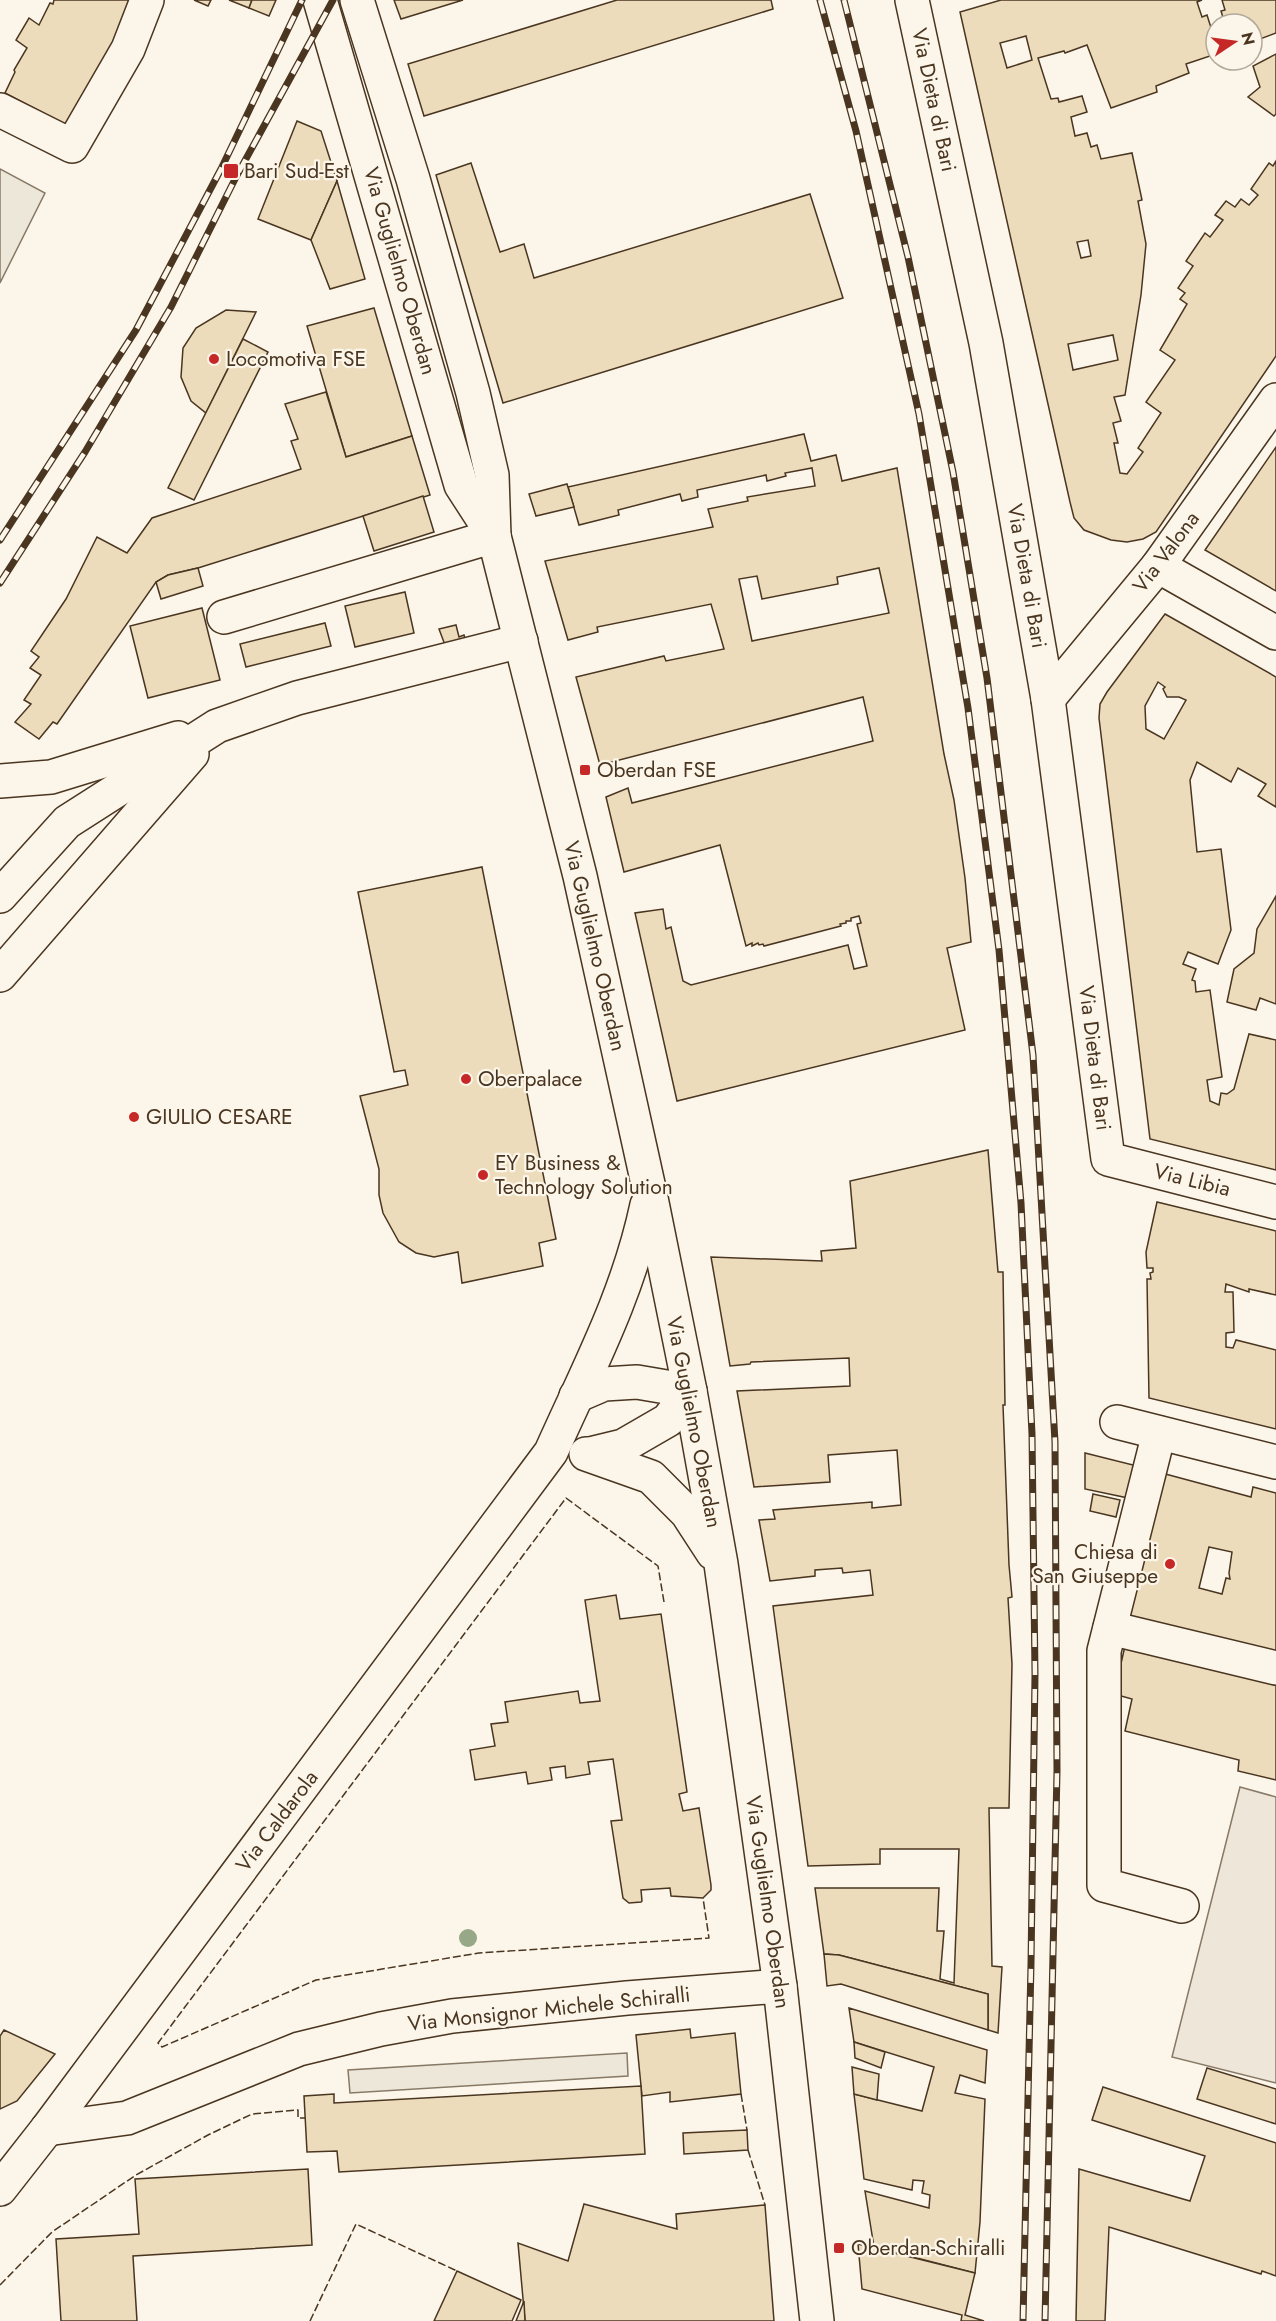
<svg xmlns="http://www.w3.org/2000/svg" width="1276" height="2321" font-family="Jost,sans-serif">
<rect width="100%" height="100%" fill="#fbf6e9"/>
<!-- green -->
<polygon fill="#ede6d9" stroke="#887966" stroke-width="1.5" points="1240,1787 1276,1797 1276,2083 1172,2057"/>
<!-- parking -->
<g fill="#ede7d9" stroke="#887966" stroke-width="1.5">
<polygon points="0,169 45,193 0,283"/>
<polygon points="627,2053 628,2076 350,2093 348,2070"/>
</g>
<!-- building -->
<g fill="#ecdcbc" stroke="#4a3520" stroke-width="1.5" fill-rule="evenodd">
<polygon points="54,0 135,0 72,128 5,93 15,72 14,70 27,48 16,40 29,18 39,25 50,3 53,4"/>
<polygon points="194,0 211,0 208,6"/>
<polygon points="229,0 252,0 249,8"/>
<polygon points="252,0 276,0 269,16 249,8"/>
<polygon points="394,0 463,0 401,19"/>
<polygon points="617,0 771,0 773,9 424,116 408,64"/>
<path d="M1001,0H1202L1197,2L1202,17L1207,15L1213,34H1216V54L1186,64L1189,73L1156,86L1157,92L1111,108L1087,45L1065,53L1064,51L1038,58L1051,99L1058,98L1059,102L1082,96L1087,112L1071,117L1075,136L1087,133L1091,147L1097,145L1101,159L1132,153L1142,200L1138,201L1146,244L1141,295L1125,395L1114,397L1121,421L1113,423L1118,443H1114L1120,473L1127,474L1143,452L1138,448L1161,413L1146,402L1175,360L1160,350L1187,304L1180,299L1185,293L1178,288L1193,266L1186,261L1205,233L1210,237L1223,220L1215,215L1226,201L1235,207L1241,199L1249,205L1258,195L1251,189L1269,163L1273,166L1276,161V356L1156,532L1143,539L1127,542L1111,540L1084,530L1074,518L1070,502L960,12ZM1026,36L1032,60L1007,68L1000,43ZM1088,240L1091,256L1081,258L1077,242ZM1113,335L1118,360L1073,370L1068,344Z"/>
<polygon points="1222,0 1276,0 1276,33 1252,42 1252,24 1225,24 1221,11 1225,10"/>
<polygon points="1276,54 1276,114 1274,116 1248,97 1260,87 1253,66"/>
<polygon points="297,121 321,131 337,181 311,240 258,219"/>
<polygon points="471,163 500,252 524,244 534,278 810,194 843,298 503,403 436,175"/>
<polygon points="337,181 365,279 330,289 311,240"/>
<polygon points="374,308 412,436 346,457 307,326"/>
<polygon points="226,310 256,312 206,413 191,401 181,377 183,348 196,328"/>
<polygon points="243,339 268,352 194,500 168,488"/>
<polygon points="326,392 346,457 412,436 430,495 198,568 168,575 156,582 57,724 53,722 39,739 15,722 31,704 24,700 41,675 30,668 39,657 31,651 66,599 97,537 127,553 152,518 301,469 291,441 298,439 285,404"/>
<path d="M804,434L811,461L836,455L842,481L897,468L944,754L954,800L965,878L971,942L947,948L965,1030L677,1101L635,913L663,909L666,929L671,927L683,981L691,985L848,945L854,969L867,966L857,924L861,923L859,916L851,918V921H846V923L840,924L841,926L764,946L763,944L759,945L758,943L752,946V943L746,946L720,845L624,872L606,797L628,788L632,803L873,741L863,697L600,765L576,677L664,656L666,661L724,649L711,604L597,627L598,632L568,640L545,561L713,527L708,509L748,501L747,497L815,486L812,468L785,473L786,476L767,481L766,475L697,490L698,497L682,501L680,494L618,510L619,515L579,525L568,487ZM879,568L889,613L752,641L739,579L757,576L762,599L838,584L837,577Z"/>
<polygon points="1276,447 1276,591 1205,550"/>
<polygon points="567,484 574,507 536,516 529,494"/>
<polygon points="423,496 434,532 374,551 363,516"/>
<polygon points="198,568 203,586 161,599 156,582 168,575"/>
<polygon points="405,592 414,633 355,647 345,606"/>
<polygon points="202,608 220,680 148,698 130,626"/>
<path d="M1165,614L1276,677V807L1258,796L1266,784L1238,768L1231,782L1197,762L1190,780L1197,852L1221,849L1231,930L1218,964L1188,952L1183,964L1196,969L1192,980L1195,981L1196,992L1210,990L1222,1077L1207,1080L1210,1101L1219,1105L1221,1093L1227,1094L1234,1089L1249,1034L1276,1040V1170L1150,1139L1099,718L1100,704L1107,692ZM1158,682L1165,687L1163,689L1167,697H1179L1186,700L1164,739L1146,729L1145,706Z"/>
<polygon points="325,623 331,646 246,667 240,644"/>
<polygon points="456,625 459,637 464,635 466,642 445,645 439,629"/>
<polygon points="482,867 556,1239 539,1243 543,1266 462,1283 458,1252 434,1257 416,1253 399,1242 383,1213 379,1195 379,1169 360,1096 408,1085 405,1070 394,1072 358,892"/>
<polygon points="1276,896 1276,1004 1260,998 1256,1010 1227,1002 1234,969 1254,953 1257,929"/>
<polygon points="988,1150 998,1272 1003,1272 1005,1405 1003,1405 1009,1565 1012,1597 1008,1598 1012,1664 1009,1808 989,1808 992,1966 1002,1967 998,2033 988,2030 988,1994 839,1955 824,1954 815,1888 939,1888 937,1931 944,1931 940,1979 954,1983 959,1849 880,1849 880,1864 808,1866 773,1606 873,1595 870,1570 843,1573 842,1568 815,1570 815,1576 770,1581 759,1520 775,1519 773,1510 872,1502 872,1508 901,1505 897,1450 828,1455 830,1482 754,1487 737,1391 850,1386 849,1358 751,1362 750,1364 730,1366 711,1257 822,1261 821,1251 856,1248 850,1181"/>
<polygon points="1157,1202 1276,1231 1276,1295 1249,1289 1249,1292 1226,1284 1225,1292 1233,1292 1234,1332 1226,1333 1226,1347 1233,1348 1236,1340 1276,1350 1276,1429 1149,1398 1147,1279 1151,1279 1150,1273 1153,1272 1153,1268 1147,1268 1146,1252"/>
<polygon points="1085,1453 1141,1467 1133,1499 1085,1489"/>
<path d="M1158,1472L1251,1497L1253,1487L1276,1493V1658L1245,1645L1123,1614ZM1209,1547L1232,1552L1229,1573L1230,1579L1226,1578L1222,1594L1199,1588Z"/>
<polygon points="1093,1494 1120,1500 1116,1517 1090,1511"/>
<polygon points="616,1595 620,1619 661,1614 687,1792 679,1794 683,1811 699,1808 711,1885 711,1890 703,1898 671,1896 670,1888 641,1890 642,1901 641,1902 629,1903 623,1898 611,1821 622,1820 613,1759 588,1762 590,1774 566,1778 565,1766 550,1768 552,1780 528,1784 526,1772 475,1780 470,1750 495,1746 491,1724 508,1722 505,1702 578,1691 580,1703 600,1701 585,1600"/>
<polygon points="1125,1646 1276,1683 1276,1780 1238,1771 1239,1760 1125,1731 1132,1699 1114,1694"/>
<polygon points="824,1954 839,1955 988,1994 988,2030 841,1984 827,1986"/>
<polygon points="849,2008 987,2050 985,2083 960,2075 955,2093 985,2099 980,2222 975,2273 874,2247 865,2191 929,2208 930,2195 922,2193 924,2181 913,2180 912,2190 864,2179 854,2094 922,2111 934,2067 854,2042"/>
<polygon points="690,2029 691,2038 735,2033 741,2094 670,2102 670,2092 642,2096 636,2035"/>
<polygon points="4,2030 55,2054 17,2101 0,2109 0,2036"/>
<polygon points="854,2042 885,2052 881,2068 855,2058"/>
<polygon points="852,2067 879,2074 877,2100 854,2094"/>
<polygon points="1207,2068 1276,2089 1276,2124 1197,2099"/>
<polygon points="641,2086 645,2154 339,2172 337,2151 307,2152 304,2096 334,2094 334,2103"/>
<polygon points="1103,2087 1276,2143 1276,2276 1262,2271 1261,2274 1109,2227 1105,2321 1076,2321 1079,2169 1190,2201 1205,2156 1092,2120"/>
<polygon points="747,2130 748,2150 684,2154 683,2133"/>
<polygon points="308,2169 312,2245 133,2256 137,2321 61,2321 56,2239 139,2234 135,2179"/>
<polygon points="584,2204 677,2229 676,2214 765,2205 774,2321 525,2321 518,2243 568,2261"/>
<polygon points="858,2244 975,2273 965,2315 984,2321 961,2321 962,2315 862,2289"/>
<polygon points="457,2271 521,2300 512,2321 434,2321"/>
<polygon points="524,2301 525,2321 516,2321"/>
</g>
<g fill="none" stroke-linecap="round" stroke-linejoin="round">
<defs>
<g id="minor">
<polyline points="912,0 986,343 1048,699 1108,1159 1276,1202"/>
<polyline points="0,110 72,146 128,49 147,0"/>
<polyline points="1158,566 1276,633"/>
<polyline points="224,617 494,536"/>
<polyline points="1048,699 1158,566 1276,400"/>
<polyline points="0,781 51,777 178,738"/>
<polyline points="0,896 67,822 217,726 297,698 521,641"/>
<polyline points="0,975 192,754"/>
<polyline points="1117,1422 1276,1462"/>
<polyline points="1159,1433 1104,1651 1104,1885 1182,1906"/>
<polyline points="1110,1628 1276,1668"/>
<polyline points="47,2129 127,2118 299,2049 381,2029 452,2016 627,1998 780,1986"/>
</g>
<g id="major">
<polyline points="320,0 461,485 494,536"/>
<polyline points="357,0 413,179 473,393 492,475 494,536 580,876 650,1193 690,1391 721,1564 780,1986 817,2321"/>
<polyline points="576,1396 604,1384 637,1382 690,1391 668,1420 623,1446 590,1454"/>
<polyline points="586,1454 651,1477 687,1513 713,1553"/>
<path d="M0,2189L47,2129L551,1452C588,1369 628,1295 647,1205"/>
</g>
</defs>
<!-- minor casing -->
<use href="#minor" stroke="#4a3520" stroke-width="36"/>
<!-- major casing -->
<use href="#major" stroke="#4a3520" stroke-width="36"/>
<!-- minor -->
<use href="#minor" stroke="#fbf6e9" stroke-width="33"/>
<!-- major -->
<use href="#major" stroke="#fbf6e9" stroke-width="33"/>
<defs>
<g id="rail">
<polyline points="820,0 856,131 919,414 968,708 999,950 1021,1203 1032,1434 1035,1674 1031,1964 1023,2321"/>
<polyline points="844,0 908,257 953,472 987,678 1033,1055 1055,1442 1057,1771 1045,2321"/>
<polyline points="0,540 136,330 221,169 302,0"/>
<polyline points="0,583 85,452 171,307 236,177 333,0"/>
</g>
</defs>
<!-- rail casing -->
<use href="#rail" stroke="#4a3520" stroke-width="7"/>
<!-- rail -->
<use href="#rail" stroke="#fbf6e9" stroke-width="4.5" stroke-dasharray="14" stroke-linecap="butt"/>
<!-- fence -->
<g stroke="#4a3520" stroke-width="1.5" stroke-dasharray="8 3" stroke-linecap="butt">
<polyline points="664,1602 658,1566 566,1498 158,2043 162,2047 316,1980 479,1953 709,1938 703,1898"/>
<polyline points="741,2094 747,2130"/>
<polyline points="748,2150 765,2205"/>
<polyline points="0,2285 52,2232 136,2175 208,2135 252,2114 298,2110 298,2118 305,2118"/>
<polyline points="310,2321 356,2224 457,2271"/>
</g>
</g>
<!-- trees -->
<circle fill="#96a887" cx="468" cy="1938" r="9"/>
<!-- markers -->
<g fill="#c62828" stroke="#fbf6e9" stroke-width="2">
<rect x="223" y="163" width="16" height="16" rx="3"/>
<circle cx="214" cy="359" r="6"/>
<rect x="579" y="764" width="12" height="12" rx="3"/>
<circle cx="466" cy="1079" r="6"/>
<circle cx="134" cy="1117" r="6"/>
<circle cx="483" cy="1175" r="6"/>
<circle cx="1170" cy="1564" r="6"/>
<rect x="833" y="2242" width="12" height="12" rx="3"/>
</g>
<g text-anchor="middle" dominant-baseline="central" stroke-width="4.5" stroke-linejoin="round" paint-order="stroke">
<!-- street labels -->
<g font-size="21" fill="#4a3520" stroke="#fbf6e9">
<text transform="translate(934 100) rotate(78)">Via Dieta di Bari</text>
<text transform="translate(400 271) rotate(74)">Via Guglielmo Oberdan</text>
<text transform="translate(1166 552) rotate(-53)">Via Valona</text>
<text transform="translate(1027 576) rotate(80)">Via Dieta di Bari</text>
<text transform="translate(595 946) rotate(77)">Via Guglielmo Oberdan</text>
<text transform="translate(1095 1058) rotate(83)">Via Dieta di Bari</text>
<text transform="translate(1192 1180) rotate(14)">Via Libia</text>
<text transform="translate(694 1422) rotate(79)">Via Guglielmo Oberdan</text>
<text transform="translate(277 1821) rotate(-53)">Via Caldarola</text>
<text transform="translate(768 1902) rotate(82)">Via Guglielmo Oberdan</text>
<text transform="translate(549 2009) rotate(-6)">Via Monsignor Michele Schiralli</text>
</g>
<!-- poi labels -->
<g font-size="21" fill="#4a3520" stroke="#fbf6e9" text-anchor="start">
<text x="244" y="171">Bari Sud-Est</text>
<text x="226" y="359">Locomotiva FSE</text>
<text x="597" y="770">Oberdan FSE</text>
<text x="478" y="1079">Oberpalace</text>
<text x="146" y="1117">GIULIO CESARE</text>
<text x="495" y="1163">EY Business &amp;<tspan x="495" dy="24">Technology Solution</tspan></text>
<text x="1158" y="1552" text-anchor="end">Chiesa di<tspan x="1158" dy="24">San Giuseppe</tspan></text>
<text x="851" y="2248">Oberdan-Schiralli</text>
</g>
</g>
<!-- north arrow -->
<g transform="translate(1234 42) rotate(77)"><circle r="28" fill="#fbf6e9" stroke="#b4a999" stroke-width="1.5"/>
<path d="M0-4.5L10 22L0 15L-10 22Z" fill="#c62828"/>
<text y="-9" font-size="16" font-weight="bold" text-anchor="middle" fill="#4a3520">N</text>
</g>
</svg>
